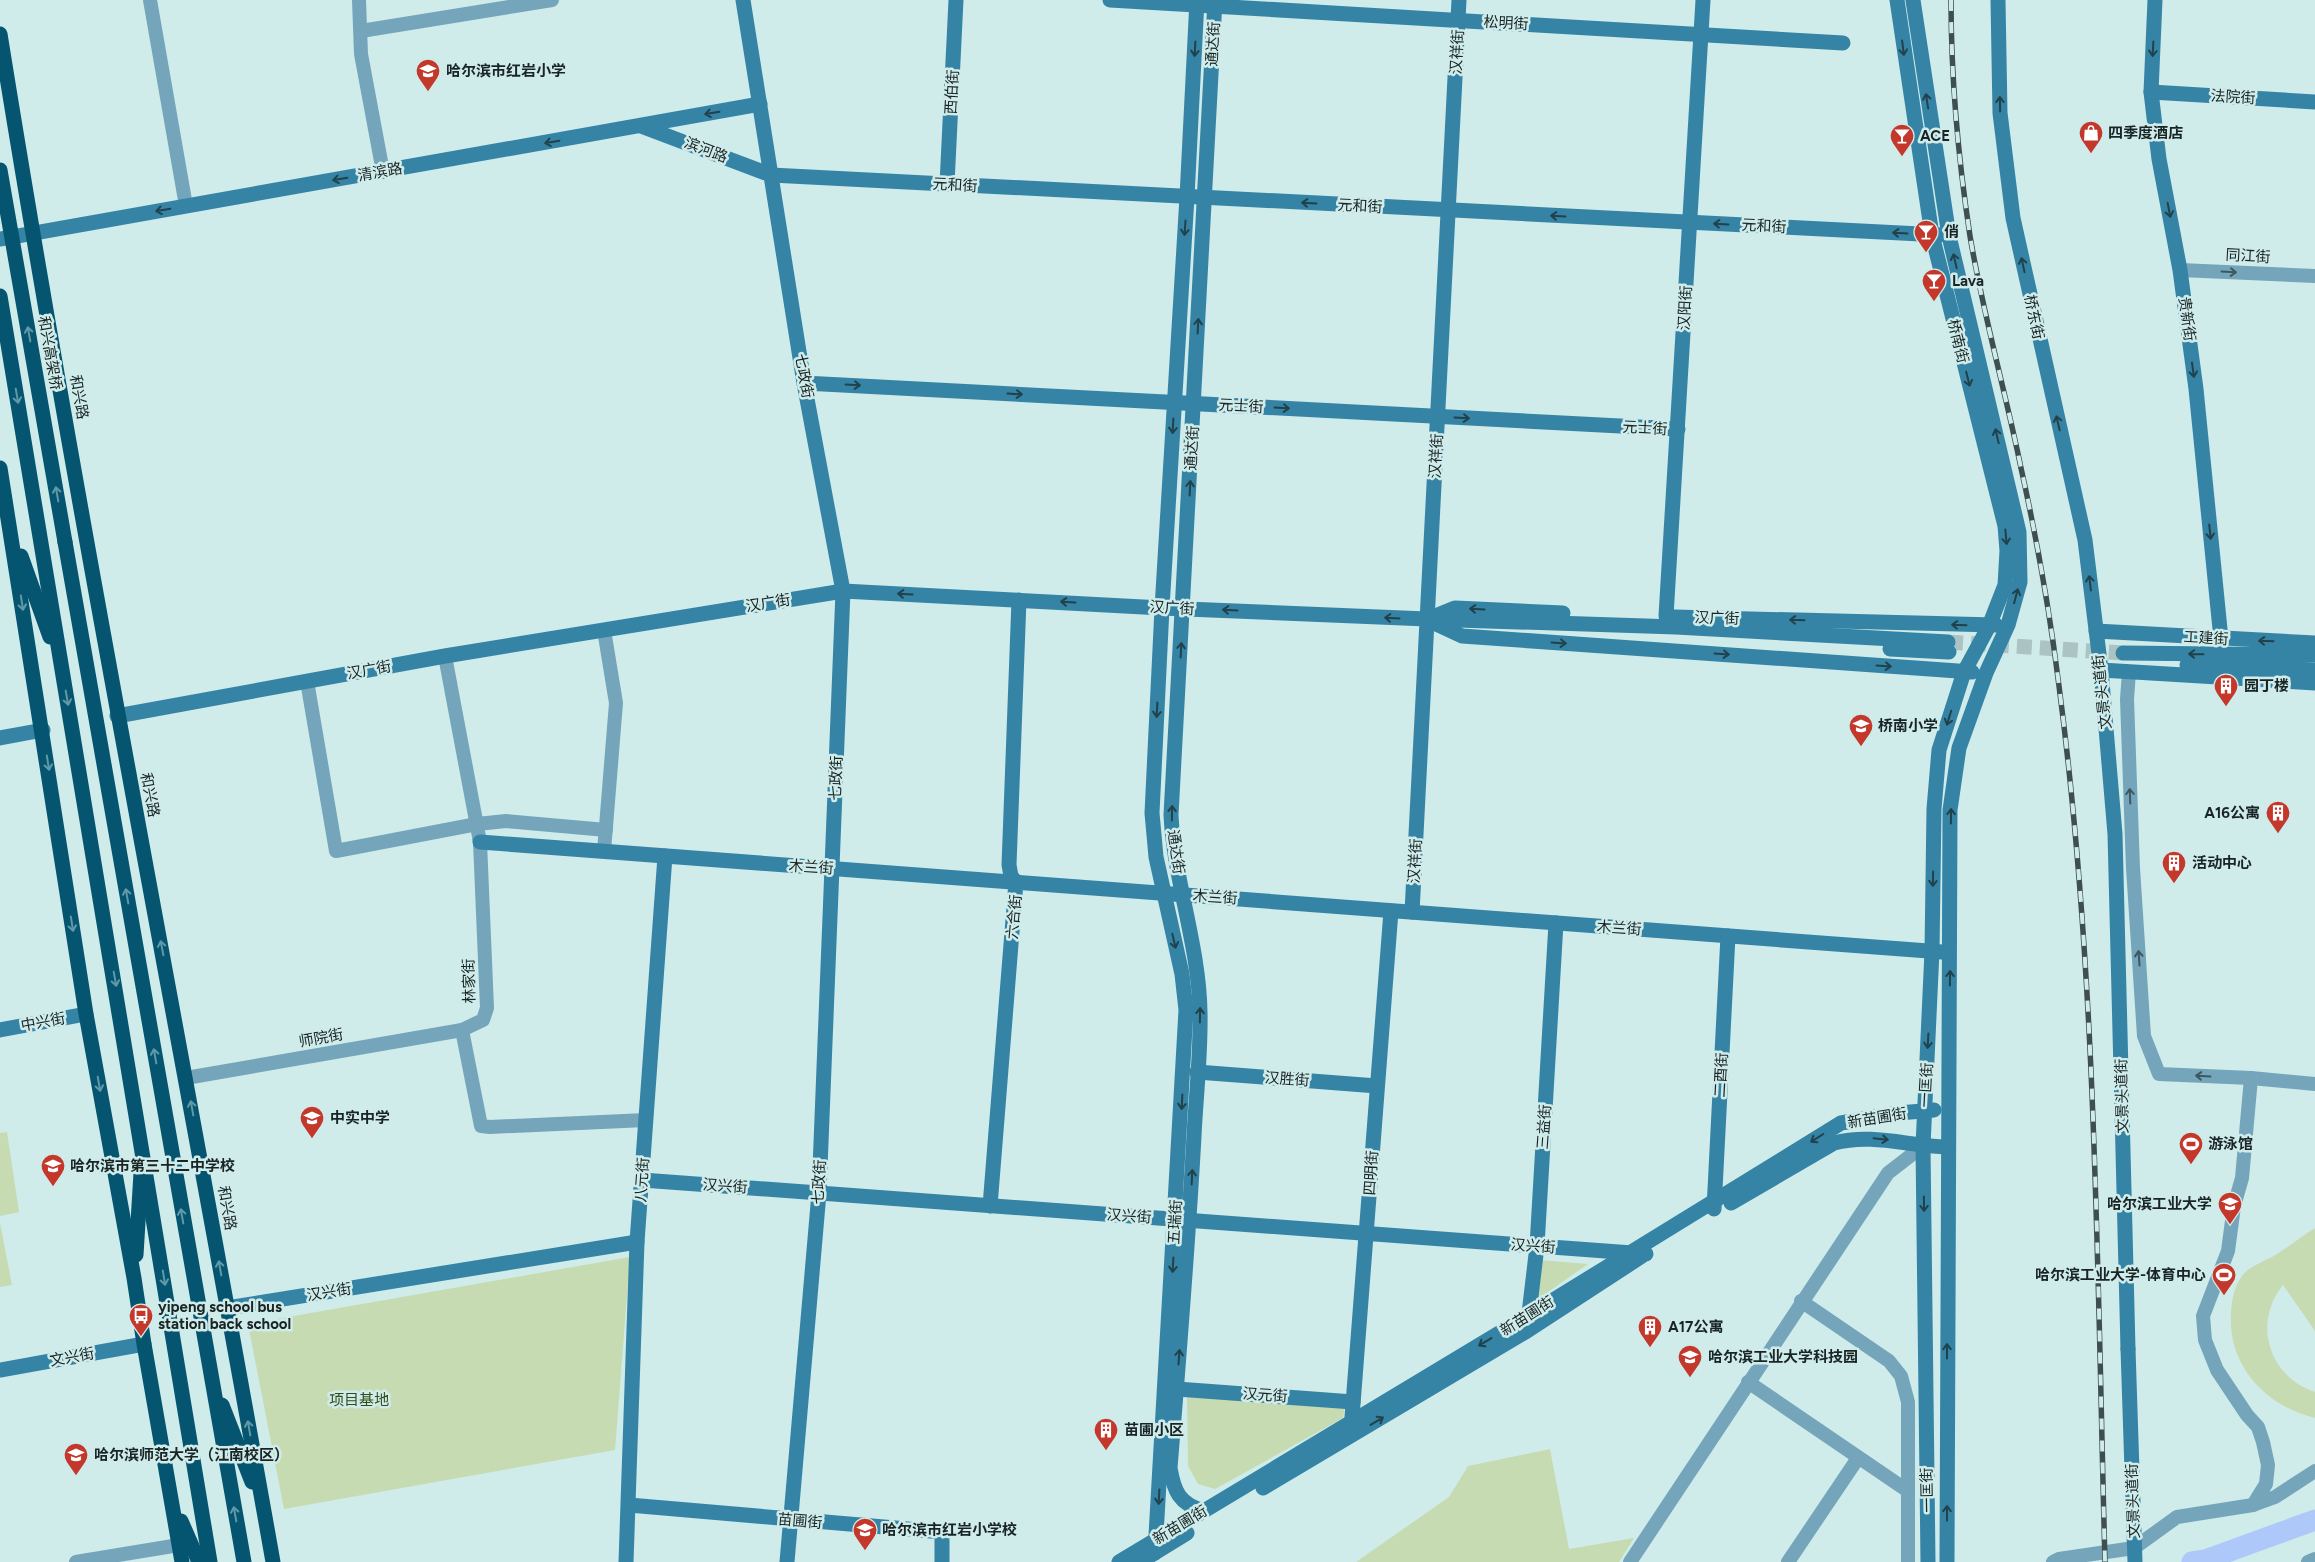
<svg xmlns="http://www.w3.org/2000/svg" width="2315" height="1562" font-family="Figtree,'Noto Sans SC',sans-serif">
<rect width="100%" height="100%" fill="#cfeceb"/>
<!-- green -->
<g fill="#c6dbb1">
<polygon points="7,1132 19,1212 0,1216 0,1133"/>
<polygon points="0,1223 12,1285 0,1287"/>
<path d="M2315,1228V1331L2283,1285C2252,1323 2269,1377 2315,1392V1418C2265,1406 2227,1365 2231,1312C2232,1300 2234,1286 2242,1276C2248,1267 2265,1261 2274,1256C2288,1247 2301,1237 2315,1228Z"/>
<polygon points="630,1257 615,1450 284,1509 248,1324"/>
<polygon points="1539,1260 1588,1264 1535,1301"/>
<polygon points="1187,1395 1345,1406 1343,1418 1215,1489 1198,1484 1188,1466"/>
<polygon points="1550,1449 1569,1549 1634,1538 1619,1562 1356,1562 1449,1497 1468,1466"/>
</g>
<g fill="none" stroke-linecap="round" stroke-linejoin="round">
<!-- river -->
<polyline stroke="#aec8f9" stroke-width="21" points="2192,1562 2205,1560 2315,1520"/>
<!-- secondary-tunnel -->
<polyline stroke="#abc4c3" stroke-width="15" stroke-dasharray="15 8" stroke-linecap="butt" points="1948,642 2123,653"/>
<!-- street -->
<g stroke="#75a5bb" stroke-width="14">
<polyline points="150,0 186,206"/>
<polyline points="359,0 361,54 383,172"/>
<polyline points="361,31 552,0"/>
<polyline points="2180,270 2315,276"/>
<polyline points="604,630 616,703 604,851"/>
<polyline points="445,656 480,842 487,1008 483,1020 462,1030 481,1126 490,1127 646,1120"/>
<polyline points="2129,672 2127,699 2133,868 2144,1036 2159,1074 2251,1078"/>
<polyline points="307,681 336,851 477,824 506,821 606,830"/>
<polyline points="186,1078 462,1030"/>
<polyline points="1801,1301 1889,1361 1901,1376 1908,1402 1908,1562"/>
<polyline points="1748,1382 1908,1491"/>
<polyline points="2253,1505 2266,1484 2268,1465 2263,1442 2258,1427 2247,1415 2217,1370 2205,1340 2203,1316 2228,1251 2234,1206 2242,1178 2251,1078 2315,1084"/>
<polyline points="76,1562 179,1545"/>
<polyline points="1630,1562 1888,1173 1923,1146"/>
<polyline points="1788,1562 1858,1458"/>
<polyline points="2053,1562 2059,1559 2134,1548 2177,1517 2253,1505 2275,1497 2315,1471"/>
<polyline points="2308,1562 2315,1559"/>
</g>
<!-- secondary -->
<g stroke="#3584a6" stroke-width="15">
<polyline points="743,0 804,383 843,591 819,1193 787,1562"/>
<polyline points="1110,0 1843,43"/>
<polyline points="1897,0 1932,235 2005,526 2007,551 2005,585 1989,626 1964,672 1939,750 1934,809 1932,951 1923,1146 1928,1562"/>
<polyline points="1913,0 1949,236 2019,532 2020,582 2008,625 1986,673 1959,748 1950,810 1947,1562"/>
<polyline points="1998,0 2000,113 2013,218 2085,540 2101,670 2115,834 2128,1349"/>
<polyline points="2155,0 2151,92 2159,159 2180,270 2196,389 2221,639"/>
<polyline points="2151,92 2315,102"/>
<polyline points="641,126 771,175 1940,235"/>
<polyline points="947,184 956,0"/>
<polyline points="0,239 760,104"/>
<polyline points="804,383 1678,429"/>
<polyline points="1666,616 1703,0"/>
<polyline points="1433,617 1455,608 1563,613"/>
<polyline points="1674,617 1996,625"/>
<polyline points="1434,623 1462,636 1972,672"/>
<polyline points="2096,631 2315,643"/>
<polyline points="1890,649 1949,652"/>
<polyline points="2123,653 2315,655"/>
<polyline points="2187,665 2315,670"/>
<polyline points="2101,670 2315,683"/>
<polyline points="117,716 445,656 843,591 1162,608 1427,619 1676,627 1948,642"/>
<polyline points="0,738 43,730"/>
<polyline points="480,842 1942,952"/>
<polyline points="1412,912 1459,0"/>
<polyline points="0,1030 86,1014"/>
<polyline points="1197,1072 1377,1086"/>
<polyline points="642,1180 1646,1254"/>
<path d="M1731,1203L1834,1143C1872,1133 1908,1146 1947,1147"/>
<polyline points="990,1206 1016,882 1011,876 1009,865 1019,600"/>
<polyline points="1714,1209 1728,936"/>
<polyline points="227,1308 637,1242"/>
<polyline points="1528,1322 1537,1246 1556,923"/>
<polyline points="0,1370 144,1344"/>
<polyline points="1177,1389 1353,1402"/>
<polyline points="1351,1430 1391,911"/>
<polyline points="1263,1488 1527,1331 1642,1256"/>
<polyline points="629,1505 942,1532 942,1562"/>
<path d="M1204,1511C1179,1504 1174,1491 1170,1468C1179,1357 1188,1247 1194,1136C1196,1095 1201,1053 1200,1012C1199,945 1174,881 1171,815L1215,0"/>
<polyline points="1155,1553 1186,1010 1182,974 1156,857 1152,813 1162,608 1187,197 1197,0"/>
<polyline points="626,1562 637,1242 665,856"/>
<polyline points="1119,1562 1511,1326 1841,1123 1899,1113 1934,1110"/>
<polyline points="1140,1562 1187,1533"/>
</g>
<!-- highway -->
<g stroke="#055570" stroke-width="15">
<path d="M0,34C82,545 183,1052 273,1562"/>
<polyline points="0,296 210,1562"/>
<polyline points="0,468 86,1014 134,1278 144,1344 182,1562"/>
<polyline points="65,542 244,1562"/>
<polyline points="21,556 50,637"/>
<polyline points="136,1255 141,1173"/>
<polyline points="222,1405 252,1482"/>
<polyline points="181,1521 199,1562"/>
</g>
<defs>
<path id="rail" d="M1951,0C1951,80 1958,157 1970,236C1983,314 2005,390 2021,468C2037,540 2050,613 2059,686C2097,976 2097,1270 2105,1562"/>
</defs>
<!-- rail casing -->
<use href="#rail" stroke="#3f4e4e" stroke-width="5.5"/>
<!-- rail -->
<use href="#rail" stroke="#cfeceb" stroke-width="4" stroke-dasharray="11" stroke-linecap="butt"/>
<!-- secondary-bridge -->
<polyline stroke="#3584a6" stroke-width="15" points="2128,1349 2135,1562"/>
<!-- highway-bridge -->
<polyline stroke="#055570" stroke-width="15" points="0,170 65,542"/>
</g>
<!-- one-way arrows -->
<defs><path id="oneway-shaft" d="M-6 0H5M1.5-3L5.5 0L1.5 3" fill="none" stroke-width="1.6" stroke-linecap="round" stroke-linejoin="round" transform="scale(1.25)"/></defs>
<g stroke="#21414b">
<use href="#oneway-shaft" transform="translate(1903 48) rotate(83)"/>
<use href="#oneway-shaft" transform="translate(1195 49) rotate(93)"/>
<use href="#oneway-shaft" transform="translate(2153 49) rotate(93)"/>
<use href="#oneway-shaft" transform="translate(1927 101) rotate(-99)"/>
<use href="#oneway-shaft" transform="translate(2000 104) rotate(-91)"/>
<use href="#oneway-shaft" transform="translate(712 113) rotate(170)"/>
<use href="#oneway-shaft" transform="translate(552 142) rotate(170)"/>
<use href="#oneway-shaft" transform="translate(340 179) rotate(170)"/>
<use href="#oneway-shaft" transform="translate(1309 203) rotate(-177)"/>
<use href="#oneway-shaft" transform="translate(163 210) rotate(170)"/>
<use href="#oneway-shaft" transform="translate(2169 210) rotate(79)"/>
<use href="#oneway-shaft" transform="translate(1558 216) rotate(-177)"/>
<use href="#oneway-shaft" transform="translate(1721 224) rotate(-177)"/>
<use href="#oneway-shaft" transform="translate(1185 228) rotate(94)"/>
<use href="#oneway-shaft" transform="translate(1900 233) rotate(-177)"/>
<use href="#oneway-shaft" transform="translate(1955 261) rotate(-103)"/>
<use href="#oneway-shaft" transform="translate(2023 265) rotate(-102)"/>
<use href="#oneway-shaft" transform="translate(1198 326) rotate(-87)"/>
<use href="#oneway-shaft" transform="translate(2193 370) rotate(82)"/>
<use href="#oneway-shaft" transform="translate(1968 379) rotate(76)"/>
<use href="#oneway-shaft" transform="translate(853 385) rotate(3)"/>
<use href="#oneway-shaft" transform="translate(1015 394) rotate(3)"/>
<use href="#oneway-shaft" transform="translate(1282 408) rotate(3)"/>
<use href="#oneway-shaft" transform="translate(1462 418) rotate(3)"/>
<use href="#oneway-shaft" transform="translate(2058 423) rotate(-103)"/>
<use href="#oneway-shaft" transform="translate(1173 426) rotate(93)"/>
<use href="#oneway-shaft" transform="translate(1997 436) rotate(-103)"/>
<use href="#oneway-shaft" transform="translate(1190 488) rotate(-87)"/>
<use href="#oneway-shaft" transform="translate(2210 532) rotate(84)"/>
<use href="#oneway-shaft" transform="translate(2006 537) rotate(85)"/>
<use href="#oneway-shaft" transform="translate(2090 583) rotate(-97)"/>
<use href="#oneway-shaft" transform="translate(905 594) rotate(-177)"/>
<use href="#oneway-shaft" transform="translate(2016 596) rotate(-75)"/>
<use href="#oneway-shaft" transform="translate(1068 602) rotate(-177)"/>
<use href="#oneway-shaft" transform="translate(1477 609) rotate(-177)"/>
<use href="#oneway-shaft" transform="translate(1230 610) rotate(-177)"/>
<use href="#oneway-shaft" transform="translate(1392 618) rotate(-177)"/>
<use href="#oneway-shaft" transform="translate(1797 620) rotate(-178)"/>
<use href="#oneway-shaft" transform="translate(1959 625) rotate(-178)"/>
<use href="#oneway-shaft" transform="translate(2266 641) rotate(-178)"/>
<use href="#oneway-shaft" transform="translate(1559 643) rotate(4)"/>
<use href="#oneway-shaft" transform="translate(1181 650) rotate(-87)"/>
<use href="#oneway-shaft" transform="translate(1722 654) rotate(4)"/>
<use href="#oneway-shaft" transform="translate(2196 654) rotate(-179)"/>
<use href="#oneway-shaft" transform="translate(1884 666) rotate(4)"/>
<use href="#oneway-shaft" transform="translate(1157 710) rotate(93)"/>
<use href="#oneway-shaft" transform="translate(1949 718) rotate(107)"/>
<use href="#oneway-shaft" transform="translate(1172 813) rotate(-89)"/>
<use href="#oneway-shaft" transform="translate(1951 816) rotate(-89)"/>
<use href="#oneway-shaft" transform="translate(1933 879) rotate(91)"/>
<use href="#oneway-shaft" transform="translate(1174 941) rotate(77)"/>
<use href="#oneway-shaft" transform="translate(1950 978) rotate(-89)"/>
<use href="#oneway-shaft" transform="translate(1200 1015) rotate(-89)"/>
<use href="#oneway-shaft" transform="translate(1928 1041) rotate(93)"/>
<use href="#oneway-shaft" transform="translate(1182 1102) rotate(93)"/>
<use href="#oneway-shaft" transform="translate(1817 1138) rotate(148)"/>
<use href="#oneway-shaft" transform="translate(1881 1139) rotate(6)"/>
<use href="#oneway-shaft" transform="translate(1192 1177) rotate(-87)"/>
<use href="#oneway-shaft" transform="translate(1924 1204) rotate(89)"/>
<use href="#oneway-shaft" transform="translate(1173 1265) rotate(93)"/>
<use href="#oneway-shaft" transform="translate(1485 1342) rotate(149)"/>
<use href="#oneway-shaft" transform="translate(1947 1351) rotate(-90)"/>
<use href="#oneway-shaft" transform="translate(1179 1357) rotate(-86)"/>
<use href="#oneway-shaft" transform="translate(1377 1421) rotate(-31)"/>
<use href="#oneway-shaft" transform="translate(1159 1497) rotate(93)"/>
<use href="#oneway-shaft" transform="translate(1947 1513) rotate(-90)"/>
</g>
<g stroke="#3e5860">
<use href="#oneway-shaft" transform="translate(2229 272) rotate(3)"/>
<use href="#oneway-shaft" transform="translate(2130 796) rotate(-92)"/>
<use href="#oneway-shaft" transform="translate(2139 958) rotate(-94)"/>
<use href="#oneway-shaft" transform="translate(2203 1076) rotate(-177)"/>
</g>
<g stroke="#6099a7">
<use href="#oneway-shaft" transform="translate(29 334) rotate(-100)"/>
<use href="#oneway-shaft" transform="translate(17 396) rotate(80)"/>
<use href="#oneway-shaft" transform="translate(57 494) rotate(-100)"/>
<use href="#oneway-shaft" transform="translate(22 603) rotate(81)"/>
<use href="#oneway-shaft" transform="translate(67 698) rotate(80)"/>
<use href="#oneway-shaft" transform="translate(48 763) rotate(81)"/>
<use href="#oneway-shaft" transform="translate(127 896) rotate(-100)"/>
<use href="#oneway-shaft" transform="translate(72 924) rotate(81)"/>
<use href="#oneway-shaft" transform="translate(162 948) rotate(-101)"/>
<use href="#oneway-shaft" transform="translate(115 979) rotate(80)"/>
<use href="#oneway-shaft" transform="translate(155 1056) rotate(-100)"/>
<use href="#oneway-shaft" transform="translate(99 1084) rotate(80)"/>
<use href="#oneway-shaft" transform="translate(192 1108) rotate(-100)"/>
<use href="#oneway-shaft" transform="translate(182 1216) rotate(-100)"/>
<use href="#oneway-shaft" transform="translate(220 1268) rotate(-100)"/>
<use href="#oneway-shaft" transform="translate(164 1278) rotate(81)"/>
<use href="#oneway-shaft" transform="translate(249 1428) rotate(-100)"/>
<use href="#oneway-shaft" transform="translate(235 1514) rotate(-100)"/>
</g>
<!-- icons -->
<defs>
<symbol id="school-pin" viewBox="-11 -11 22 30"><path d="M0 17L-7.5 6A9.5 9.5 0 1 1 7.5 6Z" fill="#c4372b" stroke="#cfeceb"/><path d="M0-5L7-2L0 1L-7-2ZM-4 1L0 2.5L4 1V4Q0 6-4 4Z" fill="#fff"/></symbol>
<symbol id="shop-pin" viewBox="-11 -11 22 30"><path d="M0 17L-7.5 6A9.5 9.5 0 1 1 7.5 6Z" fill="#c4372b" stroke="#cfeceb"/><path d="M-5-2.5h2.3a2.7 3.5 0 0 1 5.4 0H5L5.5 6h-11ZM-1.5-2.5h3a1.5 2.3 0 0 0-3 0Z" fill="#fff"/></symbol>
<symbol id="bar-pin" viewBox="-11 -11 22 30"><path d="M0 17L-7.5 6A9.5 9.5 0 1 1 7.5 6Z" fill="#c4372b" stroke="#cfeceb"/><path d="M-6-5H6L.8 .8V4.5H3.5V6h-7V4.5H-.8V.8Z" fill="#fff"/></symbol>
<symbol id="building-pin" viewBox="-11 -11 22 30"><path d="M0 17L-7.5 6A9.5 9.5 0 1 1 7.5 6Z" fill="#c4372b" stroke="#cfeceb"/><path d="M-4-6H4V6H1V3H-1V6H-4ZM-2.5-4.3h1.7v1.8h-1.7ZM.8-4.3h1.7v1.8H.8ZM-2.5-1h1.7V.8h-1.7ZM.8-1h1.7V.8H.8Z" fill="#fff"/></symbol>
<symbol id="stadium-pin" viewBox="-11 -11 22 30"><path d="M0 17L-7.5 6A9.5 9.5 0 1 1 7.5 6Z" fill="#c4372b" stroke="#cfeceb"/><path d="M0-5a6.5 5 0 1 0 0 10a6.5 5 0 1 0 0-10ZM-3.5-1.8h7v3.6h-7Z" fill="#fff"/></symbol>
<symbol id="university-pin" viewBox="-11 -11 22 30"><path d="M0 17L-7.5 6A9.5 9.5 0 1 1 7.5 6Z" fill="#c4372b" stroke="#cfeceb"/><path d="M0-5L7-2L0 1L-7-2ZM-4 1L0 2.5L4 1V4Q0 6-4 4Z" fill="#fff"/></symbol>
<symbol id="bus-pin" viewBox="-11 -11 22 30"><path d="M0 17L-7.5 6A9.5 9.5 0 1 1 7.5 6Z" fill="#c4372b" stroke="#cfeceb"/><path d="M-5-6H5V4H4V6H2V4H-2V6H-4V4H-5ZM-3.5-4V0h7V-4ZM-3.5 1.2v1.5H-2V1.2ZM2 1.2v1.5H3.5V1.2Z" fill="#fff"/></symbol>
</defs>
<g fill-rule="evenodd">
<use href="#school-pin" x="414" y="57" width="28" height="38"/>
<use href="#shop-pin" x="2077" y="119" width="28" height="38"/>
<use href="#bar-pin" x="1888" y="122" width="28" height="38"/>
<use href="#bar-pin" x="1912" y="218" width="28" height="38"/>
<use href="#bar-pin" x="1920" y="267" width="28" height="38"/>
<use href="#building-pin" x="2212" y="672" width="28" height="38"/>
<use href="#school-pin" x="1847" y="712" width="28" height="38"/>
<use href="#building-pin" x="2264" y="799" width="28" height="38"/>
<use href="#building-pin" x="2160" y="849" width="28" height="38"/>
<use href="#school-pin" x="298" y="1104" width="28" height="38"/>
<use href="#stadium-pin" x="2177" y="1130" width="28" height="38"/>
<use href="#school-pin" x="39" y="1152" width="28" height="38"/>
<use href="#university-pin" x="2216" y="1190" width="28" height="38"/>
<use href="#stadium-pin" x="2210" y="1261" width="28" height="38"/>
<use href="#bus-pin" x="127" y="1302" width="28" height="38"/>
<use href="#building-pin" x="1636" y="1313" width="28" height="38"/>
<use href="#school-pin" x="1676" y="1343" width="28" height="38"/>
<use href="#building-pin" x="1092" y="1416" width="28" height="38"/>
<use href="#university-pin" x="62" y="1441" width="28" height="38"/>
<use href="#school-pin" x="851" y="1516" width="28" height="38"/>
</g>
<g text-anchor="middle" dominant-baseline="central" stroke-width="5" stroke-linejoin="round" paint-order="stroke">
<!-- street labels -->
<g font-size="15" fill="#192424" stroke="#cfeceb">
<text transform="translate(1506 23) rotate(3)">松明街</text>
<text transform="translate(1213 44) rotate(-87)">通达街</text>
<text transform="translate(1457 52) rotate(-87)">汉祥街</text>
<text transform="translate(952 92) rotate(-87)">西伯街</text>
<text transform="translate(2233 97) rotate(3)">法院街</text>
<text transform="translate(706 150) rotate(21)">滨河路</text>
<text transform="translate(380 172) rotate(-10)">清滨路</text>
<text transform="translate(955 185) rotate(3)">元和街</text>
<text transform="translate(1360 206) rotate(3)">元和街</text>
<text transform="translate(1764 226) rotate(3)">元和街</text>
<text transform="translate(2248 256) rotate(3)">同江街</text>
<text transform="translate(1685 308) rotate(-87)">汉阳街</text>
<text transform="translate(2034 317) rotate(78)">桥东街</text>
<text transform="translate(2187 319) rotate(82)">贵新街</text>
<text transform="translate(1958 341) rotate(76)">桥南街</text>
<text transform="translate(50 353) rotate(80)">和兴高架桥</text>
<text transform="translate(804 376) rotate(80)">七政街</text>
<text transform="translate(79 397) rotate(80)">和兴路</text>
<text transform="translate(1241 406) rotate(3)">元士街</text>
<text transform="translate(1645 428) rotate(3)">元士街</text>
<text transform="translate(1192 448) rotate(-87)">通达街</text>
<text transform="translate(1436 456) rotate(-87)">汉祥街</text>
<text transform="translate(768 603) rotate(-9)">汉广街</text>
<text transform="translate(1172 608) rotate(3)">汉广街</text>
<text transform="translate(1717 618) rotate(2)">汉广街</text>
<text transform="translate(2206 638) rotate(3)">工建街</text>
<text transform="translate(369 670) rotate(-10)">汉广街</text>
<text transform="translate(2102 692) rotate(-96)">文景头道街</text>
<text transform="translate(836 778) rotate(-88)">七政街</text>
<text transform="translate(150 795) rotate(79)">和兴路</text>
<text transform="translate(1176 852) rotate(82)">通达街</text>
<text transform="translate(1415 861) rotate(-87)">汉祥街</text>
<text transform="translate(811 867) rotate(4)">木兰街</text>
<text transform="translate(1215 897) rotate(4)">木兰街</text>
<text transform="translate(1014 917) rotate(-85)">六合街</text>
<text transform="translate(1619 928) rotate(4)">木兰街</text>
<text transform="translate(469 981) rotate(-91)">林家街</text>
<text transform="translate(43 1022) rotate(-10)">中兴街</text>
<text transform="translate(321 1038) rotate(-10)">师院街</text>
<text transform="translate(1721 1075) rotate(-87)">二酉街</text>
<text transform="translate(1287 1079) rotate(4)">汉胜街</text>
<text transform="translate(1926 1085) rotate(-87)">一匡街</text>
<text transform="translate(2122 1096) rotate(-91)">文景头道街</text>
<text transform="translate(1877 1118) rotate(-9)">新苗圃街</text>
<text transform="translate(1544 1127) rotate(-86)">三益街</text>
<text transform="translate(1371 1173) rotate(-86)">四明街</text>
<text transform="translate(642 1180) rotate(-86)">八元街</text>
<text transform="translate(819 1182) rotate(-87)">七政街</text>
<text transform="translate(725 1186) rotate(4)">汉兴街</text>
<text transform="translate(227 1208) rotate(80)">和兴路</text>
<text transform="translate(1129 1216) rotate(4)">汉兴街</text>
<text transform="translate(1175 1222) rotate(-87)">五瑞街</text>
<text transform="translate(1533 1246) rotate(4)">汉兴街</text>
<text transform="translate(329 1292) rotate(-9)">汉兴街</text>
<text transform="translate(1527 1316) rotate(-32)">新苗圃街</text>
<text transform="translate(72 1357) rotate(-10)">文兴街</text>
<text transform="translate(1265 1395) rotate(4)">汉元街</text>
<text transform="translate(1927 1490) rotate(-91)">一匡街</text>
<text transform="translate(2133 1501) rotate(-92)">文景头道街</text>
<text transform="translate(800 1521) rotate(5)">苗圃街</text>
<text transform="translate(1180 1525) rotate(-31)">新苗圃街</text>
</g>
<!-- poi labels -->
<g font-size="15" font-weight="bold" fill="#192424" stroke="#cfeceb" text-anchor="start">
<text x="446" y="71">哈尔滨市红岩小学</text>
<text x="2108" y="133">四季度酒店</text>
<text x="1920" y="136">ACE</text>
<text x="1944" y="232">俏</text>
<text x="1952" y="281">Lava</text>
<text x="2244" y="686">园丁楼</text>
<text x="1878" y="726">桥南小学</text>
<text x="2260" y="813" text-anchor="end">A16公寓</text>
<text x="2192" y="863">活动中心</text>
<text x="330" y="1118">中实中学</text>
<text x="2208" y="1144">游泳馆</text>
<text x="70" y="1166">哈尔滨市第三十二中学校</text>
<text x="2212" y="1204" text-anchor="end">哈尔滨工业大学</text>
<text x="2206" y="1275" text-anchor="end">哈尔滨工业大学-体育中心</text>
<text x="158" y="1307">yipeng school bus<tspan x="158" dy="17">station back school</tspan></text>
<text x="1668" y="1327">A17公寓</text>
<text x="1708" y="1357">哈尔滨工业大学科技园</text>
<text x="1124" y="1430">苗圃小区</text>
<text x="94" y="1455">哈尔滨师范大学（江南校区）</text>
<text x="882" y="1530">哈尔滨市红岩小学校</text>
</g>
<!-- park labels -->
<g font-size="15" fill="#354c15" stroke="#cfeceb">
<text x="359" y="1400">项目基地</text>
</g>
</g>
</svg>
